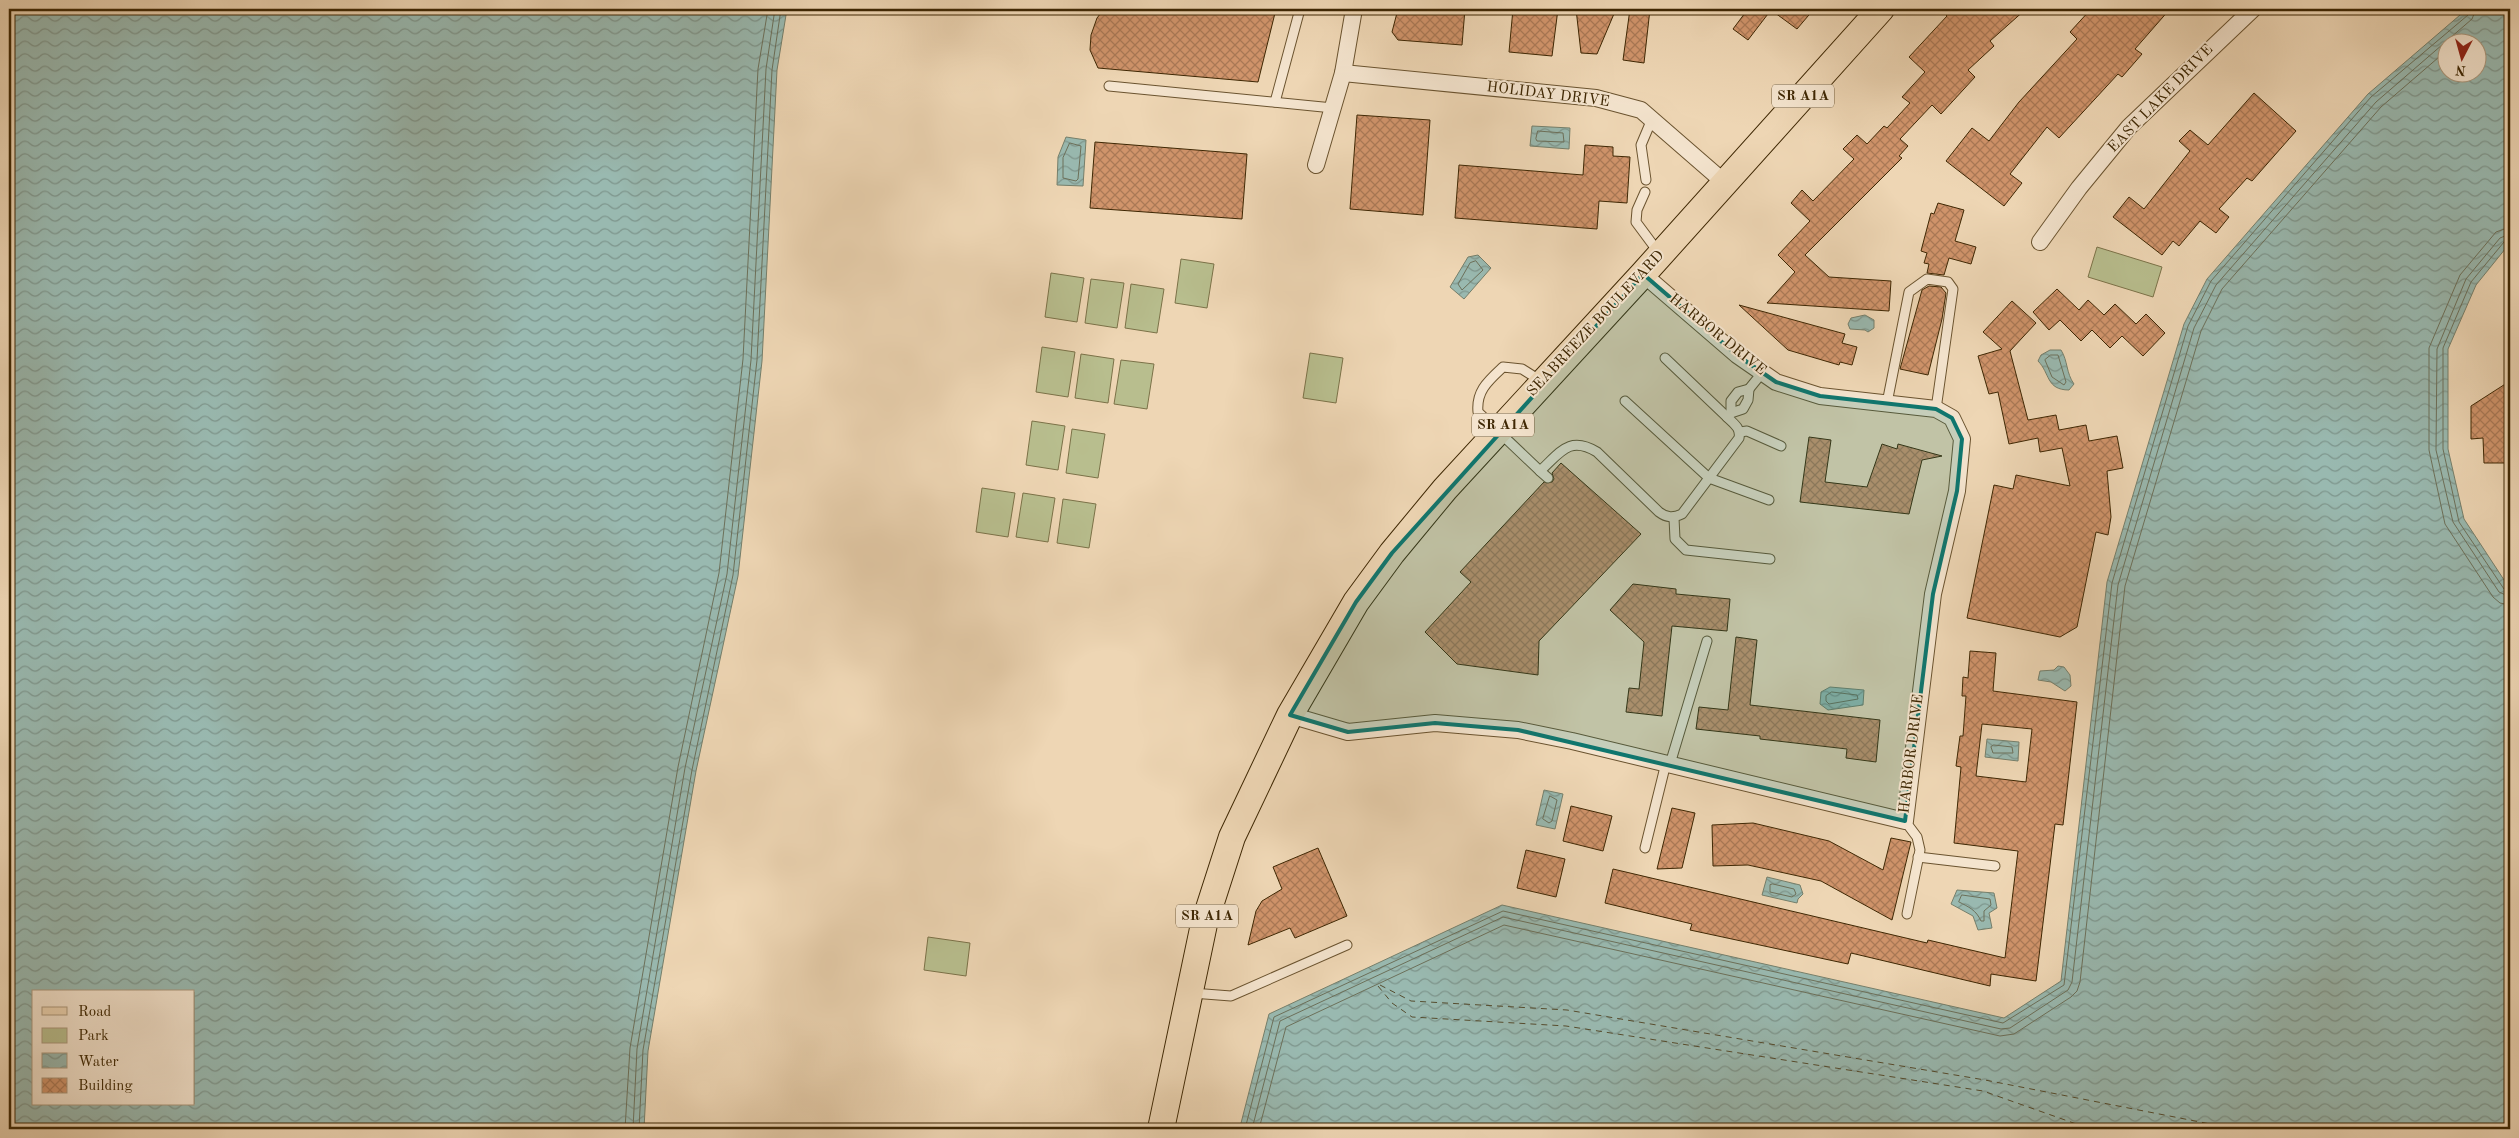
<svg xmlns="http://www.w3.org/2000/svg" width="2519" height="1138" font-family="'Old Standard TT',serif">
<defs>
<pattern id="water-waves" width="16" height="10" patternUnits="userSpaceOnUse" patternTransform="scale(1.25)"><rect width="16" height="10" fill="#99b9b0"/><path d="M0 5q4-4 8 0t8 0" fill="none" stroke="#7e968d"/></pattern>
<pattern id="building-cross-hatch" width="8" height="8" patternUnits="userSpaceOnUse" patternTransform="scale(1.25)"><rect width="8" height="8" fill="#d0946b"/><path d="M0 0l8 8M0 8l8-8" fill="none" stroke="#aa7956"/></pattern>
</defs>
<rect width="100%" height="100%" fill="#eed6b4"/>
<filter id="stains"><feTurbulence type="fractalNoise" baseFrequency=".004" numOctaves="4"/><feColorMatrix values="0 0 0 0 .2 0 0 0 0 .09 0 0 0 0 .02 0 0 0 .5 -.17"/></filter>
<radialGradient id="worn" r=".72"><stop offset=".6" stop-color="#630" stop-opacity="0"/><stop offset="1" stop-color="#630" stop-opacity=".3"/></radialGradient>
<!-- green -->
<g fill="#b8be8e" stroke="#7b7248">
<polygon points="2097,247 2162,267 2153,297 2088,277"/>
<polygon points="1181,259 1214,264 1207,308 1175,303"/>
<polygon points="1051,273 1084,278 1077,322 1045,317"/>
<polygon points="1091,279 1124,283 1117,328 1085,323"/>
<polygon points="1131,284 1164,289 1157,333 1125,328"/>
<polygon points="1042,347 1075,352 1068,397 1036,392"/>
<polygon points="1310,353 1343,358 1336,403 1303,398"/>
<polygon points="1081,354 1114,359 1108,403 1075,398"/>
<polygon points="1121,360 1154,364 1147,409 1114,404"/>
<polygon points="1032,421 1065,426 1058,470 1026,465"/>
<polygon points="1072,429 1105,434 1098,478 1066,473"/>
<polygon points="982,488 1015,493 1008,537 976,532"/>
<polygon points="1023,493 1055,498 1048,542 1016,537"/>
<polygon points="1063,499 1096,504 1089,548 1057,543"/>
<polygon points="928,937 970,943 966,976 924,970"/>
</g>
<!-- water -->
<g fill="url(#water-waves)" stroke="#757f6b" fill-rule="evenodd">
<path d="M9,9H787L777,70L762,361L738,576L696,771L648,1051L644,1129H9ZM34,992H194V1104H34Z"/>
<path d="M2467,9H2510V243L2476,285L2448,349V449L2464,519L2510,589V1129H1249L1240,1127L1269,1014L1502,905L2004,1018L2061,981L2107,582L2184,324L2207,279L2368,94ZM2446,42H2476V72H2446Z"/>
<polygon points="1532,126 1570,128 1569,149 1530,146"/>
<polygon points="1066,137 1086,140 1083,186 1057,185 1058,157"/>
<polygon points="1478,255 1491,268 1464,299 1450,287 1468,257"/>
<polygon points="1865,315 1874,320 1874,328 1868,332 1865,330 1850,329 1848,324 1851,318"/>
<path d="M2050,350H2061C2068,361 2066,373 2074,384L2069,390C2046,390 2050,373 2038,361L2041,355Z"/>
<polygon points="2058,666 2064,667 2070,675 2071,686 2065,691 2051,682 2038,680 2040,671 2054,670"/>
<polygon points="1830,687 1864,690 1863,705 1828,710 1820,704 1821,692"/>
<polygon points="1987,739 2019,742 2018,761 1985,757"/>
<polygon points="1544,790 1563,794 1555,829 1536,825"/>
<polygon points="1767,877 1800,885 1803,894 1798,899 1797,903 1762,895"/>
<polygon points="1957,890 1994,893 1997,908 1989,913 1992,928 1978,930 1973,916 1951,904"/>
</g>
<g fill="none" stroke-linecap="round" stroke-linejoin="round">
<!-- shore -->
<g stroke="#6c705a" stroke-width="1">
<polygon points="1538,131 1563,133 1564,142 1537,141 1536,139"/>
<polygon points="1070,143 1081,146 1078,179 1076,181 1063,178 1063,158"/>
<polyline points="2510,227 2496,232 2460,275 2429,348 2429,450 2445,524 2493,597 2500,603 2510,605"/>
<polyline points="2510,234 2500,238 2466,279 2437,349 2436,450 2453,522 2499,592 2510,597"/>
<polyline points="2510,241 2504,242 2471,282 2443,348 2443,449 2459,522 2504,589 2510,591"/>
<polygon points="1476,261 1483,270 1462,290 1458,284 1470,263"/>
<polygon points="2051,355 2058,355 2066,382 2064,385 2052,377 2045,360"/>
<polygon points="1832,692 1857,695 1858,699 1829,704 1826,701 1826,696"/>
<polygon points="1994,745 2012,747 2013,753 1993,753 1991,747"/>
<polygon points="1550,796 1557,800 1552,821 1549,823 1543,819"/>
<polygon points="1773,884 1794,889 1796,894 1792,897 1770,892 1770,885"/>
<path d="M1962,895L1990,899L1991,905L1984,911V921H1981C1976,910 1969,907 1959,902Z"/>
<polyline points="625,1129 630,1048 678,767 719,573 743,359 758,69 768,9"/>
<polyline points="633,1129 637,1049 685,768 727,574 751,360 766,69 775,9"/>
<polyline points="639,1129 643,1050 692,770 733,575 757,360 772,70 781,9"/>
<polyline points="1245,1129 1274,1017 1503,911 2003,1023 2064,985 2112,583 2188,326 2211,281 2371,97 2468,15 2469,9"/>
<polyline points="1252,1129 1280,1021 1503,917 2001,1029 2010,1028 2068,990 2072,982 2118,585 2194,328 2216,285 2376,102 2472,19 2476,9"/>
<polyline points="1259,1129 1286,1027 1504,925 2000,1036 2014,1034 2071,997 2077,991 2080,982 2125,586 2201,331 2222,289 2381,107 2446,51"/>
</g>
<!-- ferry -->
<g stroke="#554c2e" stroke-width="1" stroke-dasharray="6 5" stroke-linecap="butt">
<polyline points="1380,985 1411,1001 1567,1010 1985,1080 2236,1129"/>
<polyline points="1378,986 1392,1003 1412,1017 1566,1026 1983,1091 2082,1126 2084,1129"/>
</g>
</g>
<!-- building -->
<g fill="url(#building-cross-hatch)" stroke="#3e2703" fill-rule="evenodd">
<polygon points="1104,9 1276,9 1258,82 1098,68 1090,50 1091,35 1097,18"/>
<polygon points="1398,9 1465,9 1462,45 1398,40 1392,32"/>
<polygon points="1513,9 1558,9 1552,56 1509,52"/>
<polygon points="1576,9 1616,9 1597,54 1581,53"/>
<polygon points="1630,9 1650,9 1644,63 1623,60"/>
<polygon points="1748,9 1814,9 1797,29 1771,10 1748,40 1733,29"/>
<polygon points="1941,9 2026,9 1990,41 1994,46 1968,70 1975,77 1941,114 1932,105 1900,139 1908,146 1899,156 1902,158 1805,255 1829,277 1891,281 1889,311 1767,303 1795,272 1778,255 1810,221 1791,203 1802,190 1813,201 1854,159 1843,149 1857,135 1867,144 1884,126 1887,128 1910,103 1902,97 1925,72 1909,57 1947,16"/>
<polygon points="2091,9 2170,9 2135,49 2142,54 2122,77 2118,74 2059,138 2047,127 2010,174 2022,183 2004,206 1946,161 1972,128 1989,141 2019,102 2077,39 2070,32"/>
<polygon points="2254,93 2296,131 2252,181 2247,178 2219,209 2229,217 2216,233 2200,221 2179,246 2173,241 2162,255 2113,217 2129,197 2144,209 2190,151 2179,141 2190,130 2208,145"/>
<polygon points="1357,115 1430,120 1423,215 1350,209"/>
<polygon points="1095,142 1247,154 1242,219 1090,208"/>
<polygon points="1585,145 1613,147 1613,156 1630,157 1627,203 1599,201 1597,229 1455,218 1459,165 1583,175"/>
<polygon points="1938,203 1964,210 1955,241 1976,247 1971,264 1949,258 1944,275 1927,273 1929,264 1924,263 1927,253 1921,251 1931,213 1934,214"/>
<polygon points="1929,286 1941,287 1946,293 1942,319 1928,375 1900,369 1922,290"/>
<polygon points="2057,289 2079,310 2088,300 2104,315 2115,304 2136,324 2146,314 2165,333 2143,356 2122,336 2110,348 2092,330 2081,341 2060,320 2049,330 2033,312"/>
<polygon points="2012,301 2036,323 2010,351 2028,420 2056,415 2059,430 2086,425 2089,441 2117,436 2123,468 2107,471 2111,517 2108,535 2096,532 2077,627 2060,637 1967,618 1994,485 2013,489 2016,475 2070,486 2062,448 2040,452 2038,438 2009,444 1998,392 1989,394 1978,356 2002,349 1983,332"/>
<polygon points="1739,305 1845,334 1842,343 1857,347 1852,365 1840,362 1839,365 1788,350"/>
<polygon points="2510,381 2510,463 2484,463 2483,438 2471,439 2471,406"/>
<polygon points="1809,437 1831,440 1825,482 1867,487 1882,444 1897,449 1898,444 1942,456 1922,460 1909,514 1800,502"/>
<polygon points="1561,463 1641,534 1539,641 1538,675 1457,664 1425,632 1471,582 1460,572 1544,482 1552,482 1554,479 1552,473"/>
<polygon points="1633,584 1676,589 1676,594 1730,599 1727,631 1672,626 1662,716 1626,712 1629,688 1639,689 1644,642 1610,610"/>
<polygon points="1736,637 1757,640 1750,705 1880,720 1876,762 1846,758 1847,749 1760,739 1760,736 1696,729 1699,707 1728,710"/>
<path d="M1970,651L1996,653L1993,691L2077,702L2063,825L2055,824L2036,981L1991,974L1990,986L1851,953L1848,964L1690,930L1692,924L1605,903L1613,869L1927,943L1928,940L2005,958L2018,851L1954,843L1961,767L1956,766L1960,736H1963L1966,696H1962L1963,677L1968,678ZM1982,724L2032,729L2026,782L1976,776Z"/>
<polygon points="1571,806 1612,816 1603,851 1563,841"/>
<polygon points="1672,808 1695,813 1682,868 1657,869"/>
<polygon points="1753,823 1829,841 1883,870 1891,838 1911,842 1892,920 1821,881 1748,865 1713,866 1712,825"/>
<polygon points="1318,848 1347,916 1295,938 1290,928 1248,945 1256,911 1262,901 1282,889 1273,867"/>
<polygon points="1526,850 1565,859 1556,897 1517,888"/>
</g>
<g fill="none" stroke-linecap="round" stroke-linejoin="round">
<defs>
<g id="lane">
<polyline points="1109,86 1333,108"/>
<polyline points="1275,102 1300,9"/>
<polyline points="1646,180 1641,145 1652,119"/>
<polyline points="1645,192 1637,210 1636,222 1659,253"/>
<polyline points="1665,358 1727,417"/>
<path d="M1541,381L1522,369L1503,367C1488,381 1476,391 1478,412L1540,471C1560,453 1569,435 1597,452L1659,512C1667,518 1673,518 1682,514L1739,438C1741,428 1734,424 1727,417L1731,413V401L1738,392L1749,389L1762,373"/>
<polyline points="1625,401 1709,478 1769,500"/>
<polyline points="1887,403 1909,292 1927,279 1948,282 1953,289 1936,409"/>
<polyline points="1731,413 1743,409 1748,400 1749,389"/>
<polyline points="1740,432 1747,431 1781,446"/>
<polyline points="1540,471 1548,478"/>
<polyline points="1674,518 1675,539 1686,550 1770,559"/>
<polyline points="1670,764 1707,641"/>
<polyline points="1905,821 1917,837 1920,850 1907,914"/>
<polyline points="1645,848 1666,763"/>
<polyline points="1918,857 1995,866"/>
<polyline points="1192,993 1231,996 1347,945"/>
</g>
<g id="street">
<polyline points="1343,73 1596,98 1641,110 1725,183"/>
<polyline points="1316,165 1343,73 1354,9"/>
<polyline points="2040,242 2079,188 2129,127 2253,9"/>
<polyline points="1290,715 1348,732 1435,723 1518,730 1572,741 1905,821 1933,594 1957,491 1962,439 1952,418 1936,409 1820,396 1776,382 1737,355 1643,274"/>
</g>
<polyline id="primary" points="1161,1129 1204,924 1232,837 1290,715 1356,602 1392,553 1445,489 1643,274 1881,9"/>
</defs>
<!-- lane casing -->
<use href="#lane" stroke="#6a532f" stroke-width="11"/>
<!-- street casing -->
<use href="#street" stroke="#6a532f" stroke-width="18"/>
<!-- primary casing -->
<use href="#primary" stroke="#3e2703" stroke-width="28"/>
<!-- lane -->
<use href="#lane" stroke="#f4e4ce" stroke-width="9"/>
<!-- street -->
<use href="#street" stroke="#f4e4ce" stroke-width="16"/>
<!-- primary -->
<use href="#primary" stroke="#eed6b4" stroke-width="26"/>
</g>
<!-- marked area -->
<path fill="#0f766e" fill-opacity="0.2" stroke="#0f766e" stroke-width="4" stroke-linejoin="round" d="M1643,274L1737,355L1776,382L1820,396L1936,409L1952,418L1962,439L1957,491L1933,594L1905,821L1518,730L1435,723L1348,732L1290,715L1356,602L1392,553Z"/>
<g text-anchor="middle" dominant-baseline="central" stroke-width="4" stroke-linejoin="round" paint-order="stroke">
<!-- shield labels -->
<g fill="#f4e4ce" stroke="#756040" stroke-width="1">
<rect x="1772" y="84.5" width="62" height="23" rx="4"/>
<rect x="1472" y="413.5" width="62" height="23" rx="4"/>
<rect x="1176" y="904.5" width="62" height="23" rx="4"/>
</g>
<g font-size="14" font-weight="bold" fill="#3e2703">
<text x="1803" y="96">SR A1A</text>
<text x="1503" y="425">SR A1A</text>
<text x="1207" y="916">SR A1A</text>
</g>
<!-- street labels -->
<g font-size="15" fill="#3e2703" stroke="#f4e4ce">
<text transform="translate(1548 95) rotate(7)">HOLIDAY DRIVE</text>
<text transform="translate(2161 99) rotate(-46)">EAST LAKE DRIVE</text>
<text transform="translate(1596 324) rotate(-47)">SEABREEZE BOULEVARD</text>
<text transform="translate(1717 335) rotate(39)">HARBOR DRIVE</text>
<text transform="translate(1912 754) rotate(-83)">HARBOR DRIVE</text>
</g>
</g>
<!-- margin -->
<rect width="2519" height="1138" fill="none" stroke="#eed6b4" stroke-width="30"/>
<rect x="10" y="10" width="2499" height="1118" fill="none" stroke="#3e2703" stroke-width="2.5"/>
<rect x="15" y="15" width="2489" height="1108" fill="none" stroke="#3e2703"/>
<!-- legend -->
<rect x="32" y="990" width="162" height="115" fill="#f4e4ce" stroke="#ab987d"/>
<rect x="42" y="1007" width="25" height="8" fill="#eed6b4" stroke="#ab987d"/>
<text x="78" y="1016" font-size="15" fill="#3e2703">Road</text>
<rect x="42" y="1028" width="25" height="15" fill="#b8be8e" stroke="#ab987d"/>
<text x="78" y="1040" font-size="15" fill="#3e2703">Park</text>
<rect x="42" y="1053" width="25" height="15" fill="url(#water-waves)" stroke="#ab987d"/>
<text x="78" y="1066" font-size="15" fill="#3e2703">Water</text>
<rect x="42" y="1078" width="25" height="15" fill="url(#building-cross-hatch)" stroke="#ab987d"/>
<text x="78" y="1090" font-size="15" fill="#3e2703">Building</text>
<!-- north arrow -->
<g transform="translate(2462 58) rotate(186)"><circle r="24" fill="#f4e4ce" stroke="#ab987d"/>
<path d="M0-4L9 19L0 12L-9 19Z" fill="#8f2418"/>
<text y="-8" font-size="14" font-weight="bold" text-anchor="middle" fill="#3e2703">N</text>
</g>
<rect width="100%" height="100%" filter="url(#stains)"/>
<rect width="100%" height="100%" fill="url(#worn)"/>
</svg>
